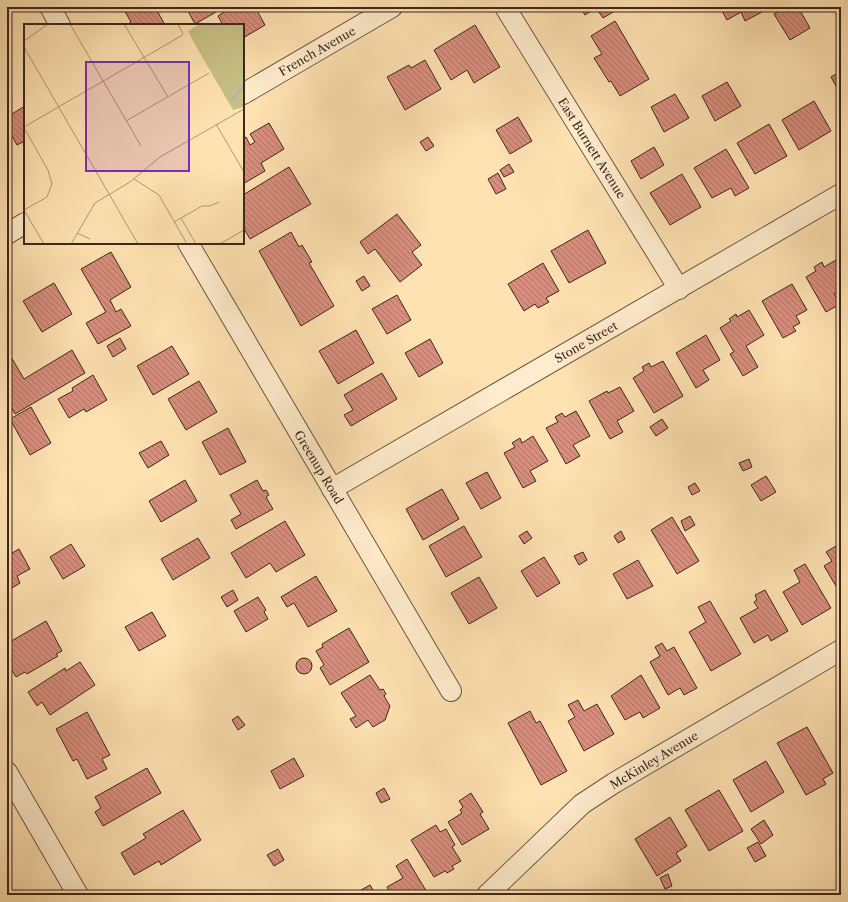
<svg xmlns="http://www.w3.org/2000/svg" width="848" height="902" font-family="'Libre Caslon Text',serif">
<defs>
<pattern id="building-back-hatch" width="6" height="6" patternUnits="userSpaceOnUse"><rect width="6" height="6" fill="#da8d7d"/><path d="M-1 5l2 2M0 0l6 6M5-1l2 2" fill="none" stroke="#b27365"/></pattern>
</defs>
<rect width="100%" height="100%" fill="#ffe2b2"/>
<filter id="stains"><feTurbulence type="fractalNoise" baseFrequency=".005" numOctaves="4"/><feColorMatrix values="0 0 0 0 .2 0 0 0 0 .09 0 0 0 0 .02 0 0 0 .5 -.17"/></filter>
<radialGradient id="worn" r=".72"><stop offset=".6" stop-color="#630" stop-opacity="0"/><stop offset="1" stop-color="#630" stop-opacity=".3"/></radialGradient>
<!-- building -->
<g fill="url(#building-back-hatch)" stroke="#3e2718">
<polygon points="155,7 165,25 127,25 131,22 123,8"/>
<polygon points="195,7 212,7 216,12 195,24 188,11"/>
<polygon points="232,7 255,7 265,25 243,38 243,25 223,25 218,16"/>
<polygon points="580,7 616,7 618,9 603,18 596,8 585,15"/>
<polygon points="720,7 759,7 762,12 745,21 741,12 727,20"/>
<polygon points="786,7 798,7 810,28 790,40 774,14"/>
<polygon points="615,21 649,79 620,96 611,81 609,82 594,58 602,54 591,36"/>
<polygon points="475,25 500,67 474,83 467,70 451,80 434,50"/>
<polygon points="425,60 441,89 405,110 387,77 409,65 411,68"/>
<polygon points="841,71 841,95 831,77"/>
<polygon points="727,82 741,106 715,121 702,96"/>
<polygon points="7,90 12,101 7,103"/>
<polygon points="675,94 689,118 664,132 651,107"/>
<polygon points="814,101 831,131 799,150 782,120"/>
<polygon points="25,106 25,141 17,145 7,127 7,117"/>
<polygon points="518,117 532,141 510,154 496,130"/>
<polygon points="269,123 284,149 261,163 265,171 243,184 243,139 246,137 250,145 255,142 250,134"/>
<polygon points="769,124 787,156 755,174 737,143"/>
<polygon points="428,137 434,146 426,151 420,142"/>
<polygon points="654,147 664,165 641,179 631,161"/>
<polygon points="726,149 749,188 735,196 731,188 712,198 694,168"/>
<polygon points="509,164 514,172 504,177 500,170"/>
<polygon points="289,167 311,204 250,239 243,227 243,195"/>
<polygon points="498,173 506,189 496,194 488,179"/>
<polygon points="682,174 701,207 670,225 650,193"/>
<polygon points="397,214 421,245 412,252 422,265 400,282 375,249 368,254 360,242"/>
<polygon points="588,230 606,263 569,283 551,251"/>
<polygon points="291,232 299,247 302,245 312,262 309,263 334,306 301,326 259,251"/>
<polygon points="111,252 131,287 110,300 116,312 121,309 131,326 98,344 86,323 106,312 81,269"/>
<polygon points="836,260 841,269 841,290 834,294 840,304 826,312 806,277 816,271 814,267 822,262 824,267"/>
<polygon points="543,263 559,291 546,298 549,302 538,308 535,304 524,311 508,284"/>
<polygon points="364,276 370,286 362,291 356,281"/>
<polygon points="54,283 72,314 42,332 23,301"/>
<polygon points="792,284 807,310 796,316 800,323 793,327 796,331 783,338 762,301"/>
<polygon points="397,295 411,320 387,334 372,309"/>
<polygon points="749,310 764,335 746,346 758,367 743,376 730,354 734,352 720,328 731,321 729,319 736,314 737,317"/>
<polygon points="356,330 374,363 338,384 319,351"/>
<polygon points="706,335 720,360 703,370 709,380 696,388 676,353"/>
<polygon points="120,338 126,349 113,357 107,346"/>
<polygon points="430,339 443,363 419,377 405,353"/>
<polygon points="172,346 189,374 153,395 137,366"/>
<polygon points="7,350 24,379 72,350 85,373 15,414 7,400"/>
<polygon points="663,361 683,396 654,413 633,378 644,371 642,367 649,363 651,367"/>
<polygon points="382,373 397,399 351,426 344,415 353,410 344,395"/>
<polygon points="93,375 107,400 86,412 84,409 69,418 58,399 73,391 72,388"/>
<polygon points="199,381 217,412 186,430 168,399"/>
<polygon points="620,387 634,411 617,421 623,432 610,439 589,401 607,391 608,393"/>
<polygon points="31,407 51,443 30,455 10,419"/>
<polygon points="576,411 590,436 573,445 580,456 566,464 546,428 558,422 555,417 562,413 565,417"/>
<polygon points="662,419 668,428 656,436 650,427"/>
<polygon points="228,428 246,462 220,475 202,442"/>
<polygon points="533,436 548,461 530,471 536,481 523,488 504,453 515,447 512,443 520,438 522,443"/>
<polygon points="161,441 169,455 148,468 139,453"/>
<polygon points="749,459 752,467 743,471 739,463"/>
<polygon points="487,472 501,498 481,509 466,483"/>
<polygon points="766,476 776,492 761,501 751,485"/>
<polygon points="185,480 197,501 161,522 149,501"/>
<polygon points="257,480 263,491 266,490 269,495 266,497 273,509 236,529 231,520 241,514 230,495"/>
<polygon points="695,483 700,491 692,495 688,487"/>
<polygon points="442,489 459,519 423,540 406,509"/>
<polygon points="690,516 695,525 685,531 681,521"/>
<polygon points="672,517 699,561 677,574 651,530"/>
<polygon points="285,521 305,555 276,572 270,563 246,578 231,553"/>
<polygon points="464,526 482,557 446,577 429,546"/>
<polygon points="527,531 532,538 524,544 519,536"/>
<polygon points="621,531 625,539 618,543 614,536"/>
<polygon points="198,538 210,558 173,580 161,559"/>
<polygon points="841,543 841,590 839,591 824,566 832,561 826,552"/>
<polygon points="71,544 85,566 63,579 50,557"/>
<polygon points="19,549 30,569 17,576 20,583 7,591 7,556"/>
<polygon points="583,552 587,560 579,565 574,556"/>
<polygon points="544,557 560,583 537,597 521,571"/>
<polygon points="638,560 653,586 627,599 613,574"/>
<polygon points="805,564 831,608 802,625 783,592 800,582 794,570"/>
<polygon points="316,576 337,611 308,627 294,603 287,607 281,597"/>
<polygon points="479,577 497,608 469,624 451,593"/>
<polygon points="233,590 238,600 227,607 221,597"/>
<polygon points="765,590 788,631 771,641 768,635 754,643 740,618 758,608 754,602 757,600 755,595"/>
<polygon points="258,597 266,610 264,612 268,619 246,632 234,611"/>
<polygon points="710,601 741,654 711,671 689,632 706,622 698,607"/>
<polygon points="152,612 166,636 139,651 125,627"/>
<polygon points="46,621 62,651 56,654 58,656 27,674 25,672 16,677 7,662 7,647 10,646 8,643"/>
<polygon points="349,628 369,662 330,685 320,668 324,665 316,651 323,647 322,644"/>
<polygon points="662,643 667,651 674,647 697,688 684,695 680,688 668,695 650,662 660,656 655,647"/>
<circle cx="304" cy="666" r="8"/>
<polygon points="80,662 95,685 50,715 42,702 37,706 28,692 65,668 66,671"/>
<polygon points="370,675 380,690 383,689 386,694 384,696 390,706 385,720 373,727 368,720 356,728 350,719 356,716 341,693"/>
<polygon points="641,675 660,708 643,718 640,712 625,720 611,696"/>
<polygon points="578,700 584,711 597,704 614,734 584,751 568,721 575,717 568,705"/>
<polygon points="530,711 536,723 540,721 567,771 541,785 508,723"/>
<polygon points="87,712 110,755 102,759 107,769 87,779 77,759 73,761 56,729"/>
<polygon points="238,716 245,725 238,730 232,720"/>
<polygon points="807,727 833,773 823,779 826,784 806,795 777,743"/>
<polygon points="294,758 304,776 280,789 271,771"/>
<polygon points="766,761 784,792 751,812 733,780"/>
<polygon points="147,768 161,793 103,826 95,812 101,808 95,797"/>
<polygon points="384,788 390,799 381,803 376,793"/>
<polygon points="719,790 743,831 709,851 685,810"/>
<polygon points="471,793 483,812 480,814 489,829 462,845 448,822 462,813 460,810 463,807 459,801"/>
<polygon points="183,810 201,840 161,865 159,861 134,875 121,853 146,838 143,834"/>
<polygon points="670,817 687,846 676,853 681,861 657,876 635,839"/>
<polygon points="764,820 773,835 761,844 751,829"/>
<polygon points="436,825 440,832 446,829 455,845 452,847 461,861 452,866 454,869 447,873 445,871 434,877 411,840"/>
<polygon points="758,842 766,856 755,862 747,848"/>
<polygon points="278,849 284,860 274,866 267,855"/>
<polygon points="407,859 428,894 428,895 391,895 387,887 403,878 396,866"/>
<polygon points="668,874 672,886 665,889 660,878"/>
<polygon points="370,885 376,895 355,895 354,894"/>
</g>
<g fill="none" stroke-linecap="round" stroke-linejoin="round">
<defs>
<g id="street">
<polyline points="50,7 60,25"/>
<polyline points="505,7 679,289"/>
<polyline points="243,94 392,7"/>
<polyline points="7,234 25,223"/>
<polyline points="188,243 451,691"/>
<polyline points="332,489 841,194"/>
<polyline points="7,772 78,895"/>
<polyline points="487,895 582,804 614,783 841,650"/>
</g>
</defs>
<!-- street casing -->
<use href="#street" stroke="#6e563e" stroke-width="22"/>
<!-- street -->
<use href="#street" stroke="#ffeccd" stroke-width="20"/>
</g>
<g text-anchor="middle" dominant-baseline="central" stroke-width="3" stroke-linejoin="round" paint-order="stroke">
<!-- street labels -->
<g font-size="12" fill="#3e2718" stroke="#ffeccd">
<text transform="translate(317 51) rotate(-30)">French Avenue</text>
<text transform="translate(592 148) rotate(58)">East Burnett Avenue</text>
<text transform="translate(586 342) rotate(-30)">Stone Street</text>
<text transform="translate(319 467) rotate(59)">Greenup Road</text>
<text transform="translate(654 760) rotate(-31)">McKinley Avenue</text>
</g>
</g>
<!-- overview -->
<g transform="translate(24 24)">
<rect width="220" height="220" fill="#ffe2b2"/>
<path d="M188,0H220V83L209,86L169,17L191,5Z" fill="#c8c187"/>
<path d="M176,0H188L191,5L169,17L164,7Z" fill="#c8c187"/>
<path fill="none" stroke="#a6bbb8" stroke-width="2" d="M207,77L220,61"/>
<path fill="none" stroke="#b29774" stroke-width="1" d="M46,0L117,122M100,0L144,73M0,17L24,0M0,23L114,220M102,97L185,49M192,100L220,148M0,103L157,12L159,10L154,0M0,104L24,146L28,160L23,173L0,186M110,155L135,171L163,220M0,186L20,220M157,194L178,182H186L195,178M150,198L157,194L172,220M53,209L66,215M47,220L71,179L106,158L136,133L220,85M196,220L220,206"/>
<path fill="#7b2cbf" fill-opacity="0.15" stroke="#7b2cbf" stroke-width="2" d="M62,38H165V147H62Z"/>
<rect width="220" height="220" fill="none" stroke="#3e2718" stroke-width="2"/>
</g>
<!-- margin -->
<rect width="848" height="902" fill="none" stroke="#ffe2b2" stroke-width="24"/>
<rect x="8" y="8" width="832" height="886" fill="none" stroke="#3e2718" stroke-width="2"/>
<rect x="12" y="12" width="824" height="878" fill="none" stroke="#3e2718"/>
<rect width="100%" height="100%" filter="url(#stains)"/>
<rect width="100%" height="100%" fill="url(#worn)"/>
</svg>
